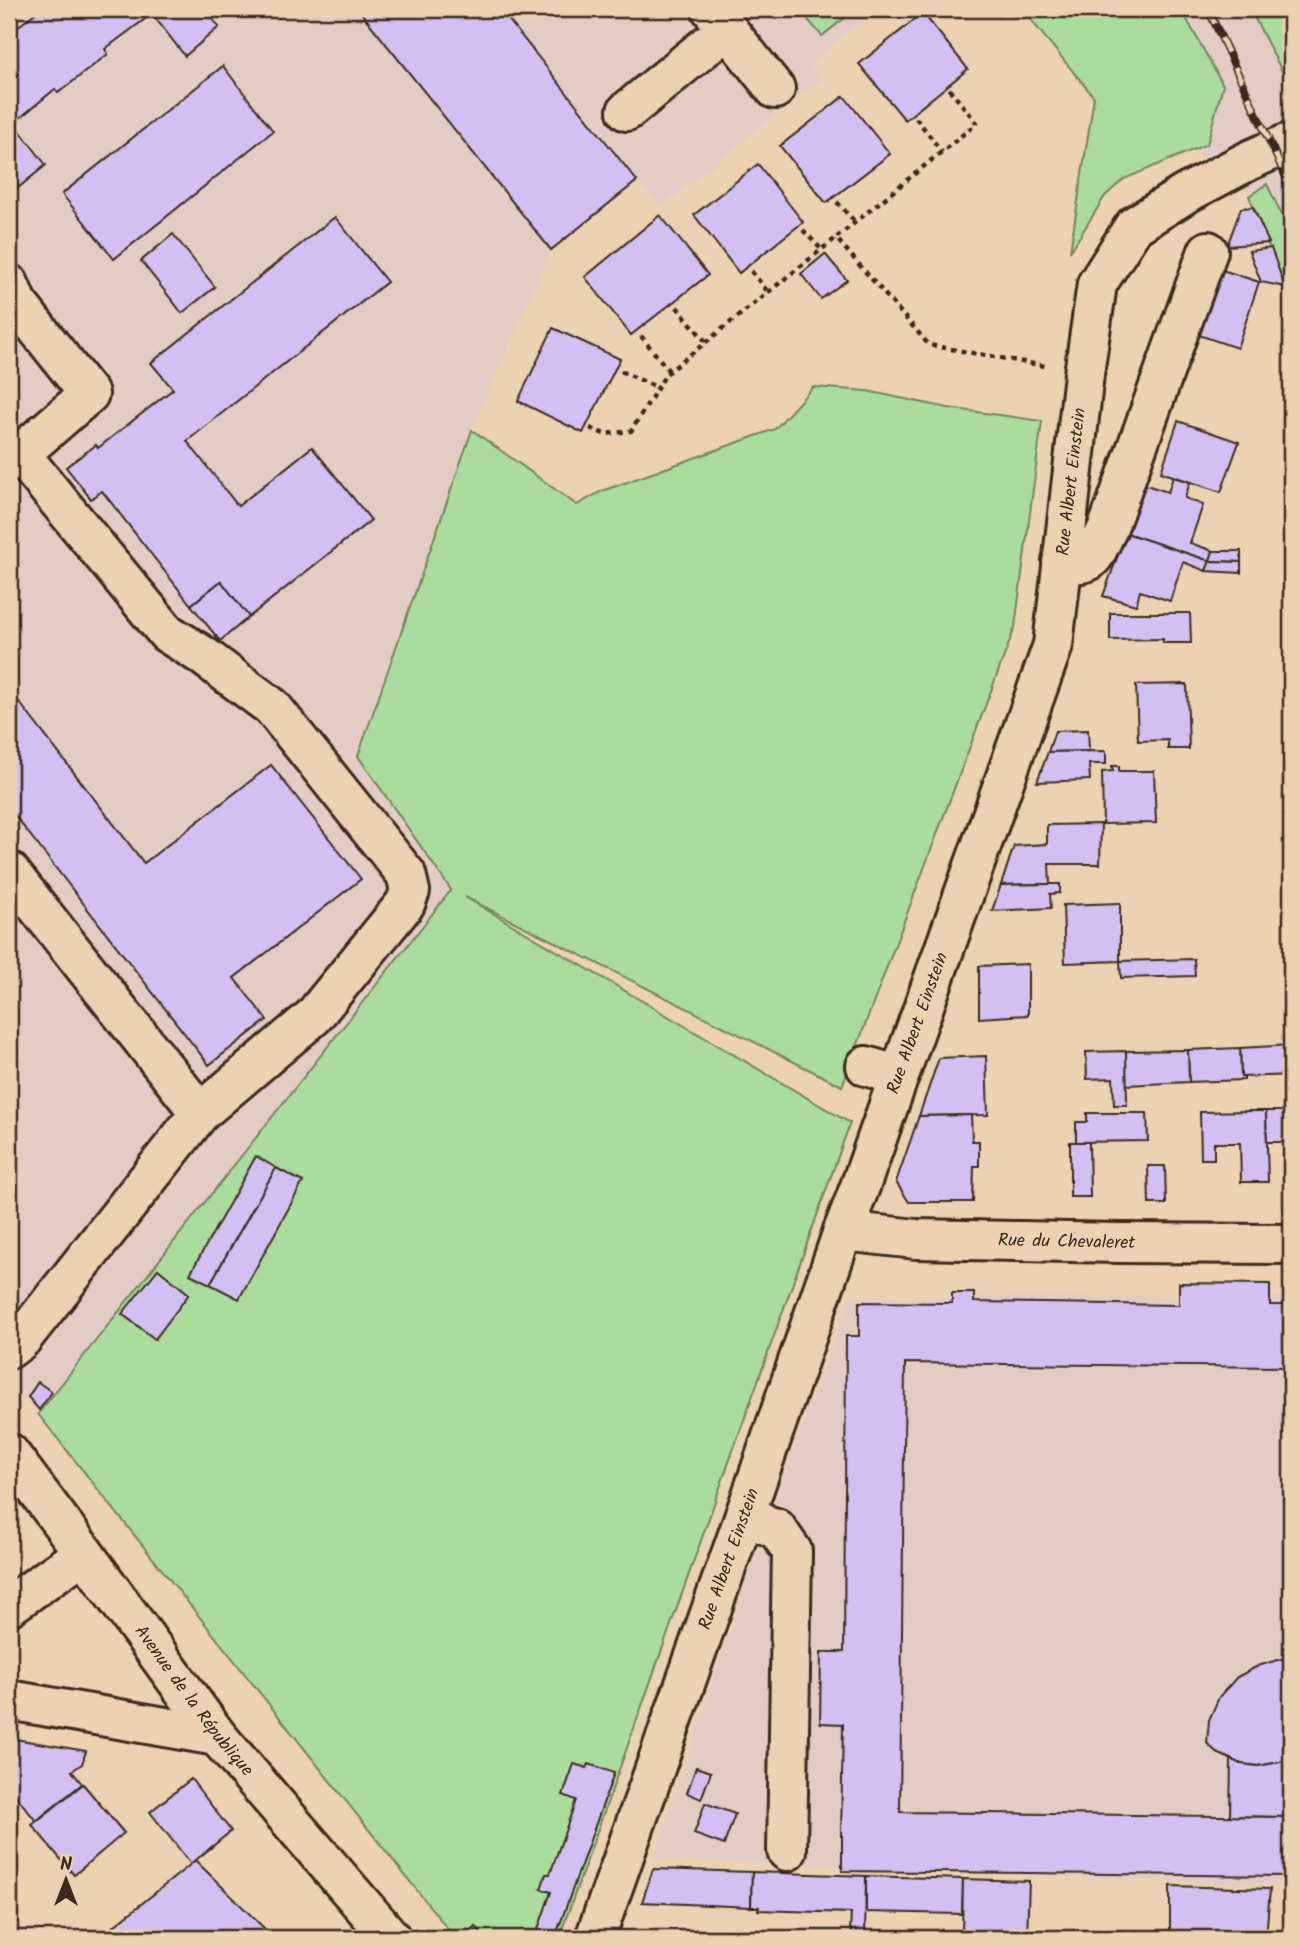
<svg xmlns="http://www.w3.org/2000/svg" width="1300" height="1947" font-family="Kalam,sans-serif">
<rect width="100%" height="100%" fill="#ecd1b3"/>
<filter id="ink" filterUnits="userSpaceOnUse"><feTurbulence type="fractalNoise" baseFrequency=".0143" numOctaves="2"/><feDisplacementMap in="SourceGraphic" scale="14" xChannelSelector="R" yChannelSelector="G"/><feConvolveMatrix kernelMatrix="1 2 1 2 8 2 1 2 1" color-interpolation-filters="sRGB"/></filter>
<g filter="url(#ink)">
<!-- built -->
<g fill="#e4ccc6">
<polygon points="9,9 878,9 810,64 820,80 660,208 637,181 551,250 472,430 358,756 451,889 38,1414 9,1376"/>
<polygon points="1102,9 1291,9 1291,302 1246,187 1201,157 1100,23"/>
<polygon points="850,1297 1291,1297 1291,1886 653,1859 766,1525"/>
</g>
<!-- green -->
<g fill="#abdc9d" stroke="#73835e" stroke-width="2">
<polygon points="799,9 856,9 822,36"/>
<polygon points="1022,9 1181,9 1223,85 1207,144 1124,179 1105,196 1070,252 1094,97"/>
<polygon points="1250,9 1285,9 1291,23 1291,89"/>
<polygon points="1267,184 1291,235 1291,302 1249,196"/>
<polygon points="813,387 867,391 948,408 1042,421 1015,627 842,1086 465,897 850,1123 559,1938 455,1938 38,1414 451,890 358,756 472,430 577,505 602,491 775,429"/>
</g>
<!-- building -->
<g fill="#d1c0f1" stroke="#3b2a1e" stroke-width="2">
<polygon points="40,9 205,9 219,27 185,56 152,14 105,49 108,54 58,93 55,89 14,123 46,165 13,192 9,187 9,34"/>
<polygon points="358,9 500,9 637,181 551,250"/>
<polygon points="923,13 968,69 905,120 859,64"/>
<polygon points="223,66 273,131 114,259 62,194"/>
<polygon points="844,96 890,154 826,203 780,146"/>
<polygon points="758,164 803,222 739,273 694,215"/>
<polygon points="1253,207 1269,243 1227,246 1241,208"/>
<polygon points="660,215 708,275 631,335 585,277"/>
<polygon points="335,217 387,282 187,441 238,506 312,447 371,520 249,617 221,581 191,605 102,491 91,499 66,467 96,445 98,448 173,389 151,363"/>
<polygon points="173,234 215,287 182,313 141,261"/>
<polygon points="1271,248 1285,287 1261,282 1249,251"/>
<polygon points="825,254 847,280 821,299 801,274"/>
<polygon points="1219,269 1259,282 1237,348 1196,334"/>
<polygon points="553,328 620,359 583,433 518,401"/>
<polygon points="1178,421 1239,442 1221,492 1161,472"/>
<polygon points="1173,477 1190,482 1185,498 1203,505 1190,543 1213,551 1210,561 1126,533 1143,484 1168,492"/>
<polygon points="1126,533 1210,561 1206,571 1183,562 1170,601 1140,591 1136,605 1103,596"/>
<polygon points="1213,551 1241,551 1241,562 1210,561"/>
<polygon points="1210,561 1241,562 1241,573 1206,571"/>
<polygon points="221,581 249,617 220,641 191,605"/>
<polygon points="1110,613 1190,613 1191,643 1163,643 1163,639 1110,640"/>
<polygon points="1187,684 1189,749 1168,749 1168,740 1138,741 1136,685"/>
<polygon points="9,689 144,863 271,765 361,879 234,978 267,1020 209,1065 9,808"/>
<polygon points="1088,730 1089,751 1048,752 1055,731"/>
<polygon points="1106,751 1106,764 1089,764 1090,780 1037,782 1048,752"/>
<polygon points="1112,766 1119,766 1119,771 1154,771 1156,823 1103,824 1102,772 1113,771"/>
<polygon points="1101,824 1100,864 1049,864 1050,884 1001,885 1014,846 1047,844 1047,825"/>
<polygon points="1050,884 1060,884 1060,893 1050,894 1051,908 992,911 1001,885"/>
<polygon points="1120,903 1120,961 1065,963 1063,905"/>
<polygon points="1194,959 1195,976 1121,978 1120,961"/>
<polygon points="1028,964 1028,1015 979,1018 979,966"/>
<polygon points="1291,1045 1291,1075 1241,1077 1240,1048"/>
<polygon points="1240,1048 1241,1077 1244,1077 1244,1080 1189,1082 1188,1050"/>
<polygon points="1188,1050 1189,1082 1126,1085 1126,1051"/>
<polygon points="1126,1051 1127,1105 1114,1105 1113,1078 1087,1079 1086,1052"/>
<polygon points="986,1056 988,1115 919,1116 939,1058"/>
<polygon points="1252,1111 1266,1111 1268,1182 1241,1182 1240,1143 1214,1143 1214,1159 1201,1159 1200,1112"/>
<polygon points="1266,1111 1291,1111 1291,1142 1267,1142"/>
<polygon points="1087,1113 1147,1113 1148,1141 1076,1142 1076,1122 1087,1122"/>
<polygon points="971,1115 972,1141 979,1141 979,1166 974,1166 973,1202 909,1202 896,1182 919,1116"/>
<polygon points="1070,1142 1089,1142 1090,1197 1070,1197"/>
<polygon points="256,1156 276,1168 210,1284 190,1274"/>
<polygon points="1148,1166 1165,1166 1166,1204 1149,1204"/>
<polygon points="276,1168 303,1182 239,1299 210,1284"/>
<polygon points="158,1269 189,1294 155,1339 122,1314"/>
<polygon points="1179,1283 1270,1284 1270,1305 1291,1305 1291,1367 905,1363 900,1812 1291,1817 1291,1876 842,1871 842,1836 841,1836 843,1724 820,1723 821,1652 844,1652 846,1336 859,1336 859,1302 952,1303 952,1293 974,1293 974,1302 1179,1305"/>
<polygon points="38,1382 52,1392 39,1410 28,1397"/>
<polygon points="1291,1658 1291,1760 1258,1766 1241,1764 1217,1753 1207,1743 1209,1720 1219,1697 1237,1677 1258,1666 1281,1659"/>
<polygon points="9,1738 86,1751 82,1764 72,1771 82,1784 36,1821 9,1787"/>
<polygon points="1231,1759 1241,1764 1258,1766 1291,1760 1291,1817 1230,1816"/>
<polygon points="574,1764 587,1768 589,1764 614,1773 555,1938 535,1938 551,1892 541,1889 546,1874 550,1874 576,1800 563,1795"/>
<polygon points="696,1767 711,1772 701,1799 687,1793"/>
<polygon points="191,1779 231,1831 191,1864 150,1812"/>
<polygon points="83,1784 124,1833 74,1875 32,1825"/>
<polygon points="705,1803 735,1814 724,1845 694,1834"/>
<polygon points="195,1860 274,1938 99,1938 191,1864"/>
<polygon points="653,1869 752,1872 751,1907 642,1902"/>
<polygon points="752,1872 866,1876 865,1938 852,1938 852,1930 850,1930 851,1913 758,1910 759,1907 751,1907"/>
<polygon points="866,1876 963,1879 962,1914 866,1912"/>
<polygon points="963,1879 1029,1881 1027,1938 962,1938"/>
<polygon points="1170,1886 1270,1889 1266,1938 1170,1938"/>
<polygon points="476,1926 485,1938 461,1938"/>
</g>
<g fill="none" stroke-linecap="round" stroke-linejoin="round">
<defs>
<g id="minor">
<polyline points="712,10 775,89"/>
<polyline points="627,111 727,29"/>
<polyline points="9,284 17,303 89,394 20,454 167,633 202,655 272,707 406,874 410,891 405,904 313,1017 200,1113 21,1340 9,1349"/>
<path d="M1062,562C1096,567 1092,558 1107,530L1208,251"/>
<polyline points="9,871 200,1113"/>
<polyline points="866,1066 899,1076"/>
<path id="s1" d="M843,1231L916,1239L1119,1243L1291,1244"/>
<polyline points="9,1453 84,1553"/>
<polyline points="746,1512 766,1525 776,1528 792,1551 787,1851"/>
<polyline points="9,1700 217,1736"/>
<path id="s2" d="M595,1938L746,1512L843,1231L861,1184L899,1076L1053,645L1084,374L1097,284L1134,226L1185,194L1250,160L1291,142"/>
</g>
<g id="major">
<path id="s3" d="M9,1606L84,1553L217,1736L391,1938"/>
</g>
</defs>
<!-- minor casing -->
<use href="#minor" stroke="#3b2a1e" stroke-width="44"/>
<!-- major casing -->
<use href="#major" stroke="#3b2a1e" stroke-width="44"/>
<!-- path -->
<g stroke="#3b2a1e" stroke-width="4.5" stroke-dasharray="5 5" stroke-linecap="butt">
<polyline points="949,89 977,123 836,238 929,345 1045,366"/>
<polyline points="916,118 942,152"/>
<polyline points="837,202 855,222"/>
<polyline points="803,230 821,249"/>
<polyline points="751,271 768,292"/>
<polyline points="677,307 706,342"/>
<polyline points="641,336 669,371"/>
<polyline points="621,371 658,388"/>
<polyline points="590,428 604,434 631,431 666,374 836,238"/>
</g>
<!-- minor -->
<use href="#minor" stroke="#ecd1b3" stroke-width="38"/>
<!-- major -->
<use href="#major" stroke="#ecd1b3" stroke-width="38"/>
<defs>
<polyline id="rail" points="1208,9 1291,188"/>
</defs>
<!-- rail casing -->
<use href="#rail" stroke="#3b2a1e" stroke-width="8"/>
<!-- rail -->
<use href="#rail" stroke="#ecd1b3" stroke-width="5" stroke-dasharray="16" stroke-linecap="butt"/>
</g>
</g>
<g text-anchor="middle" dominant-baseline="central" stroke-width="5" stroke-linejoin="round" paint-order="stroke">
<!-- street labels -->
<g font-size="18" fill="#3b2a1e" stroke="#ecd1b3">
<text stroke="none"><textPath href="#s2" startOffset="1536">Rue Albert Einstein</textPath></text>
<text stroke="none"><textPath href="#s2" startOffset="970">Rue Albert Einstein</textPath></text>
<text stroke="none"><textPath href="#s1" startOffset="224">Rue du Chevaleret</textPath></text>
<text stroke="none"><textPath href="#s2" startOffset="402">Rue Albert Einstein</textPath></text>
<text stroke="none"><textPath href="#s3" startOffset="276">Avenue de la République</textPath></text>
</g>
</g>
<!-- margin -->
<rect width="1300" height="1947" fill="none" stroke="#ecd1b3" stroke-width="35"/>
<rect x="18" y="18" width="1265" height="1912" fill="none" stroke="#3b2a1e" stroke-width="2.5" filter="url(#ink)"/>
<!-- north arrow -->
<g transform="translate(66 1880)" stroke="#ecd1b3" stroke-width="5" paint-order="stroke">
<path d="M0-5L12 26L0 18L-12 26Z" fill="#3b2a1e"/>
<text y="-10" font-size="19" font-weight="bold" text-anchor="middle" fill="#3b2a1e">N</text>
</g>
</svg>
